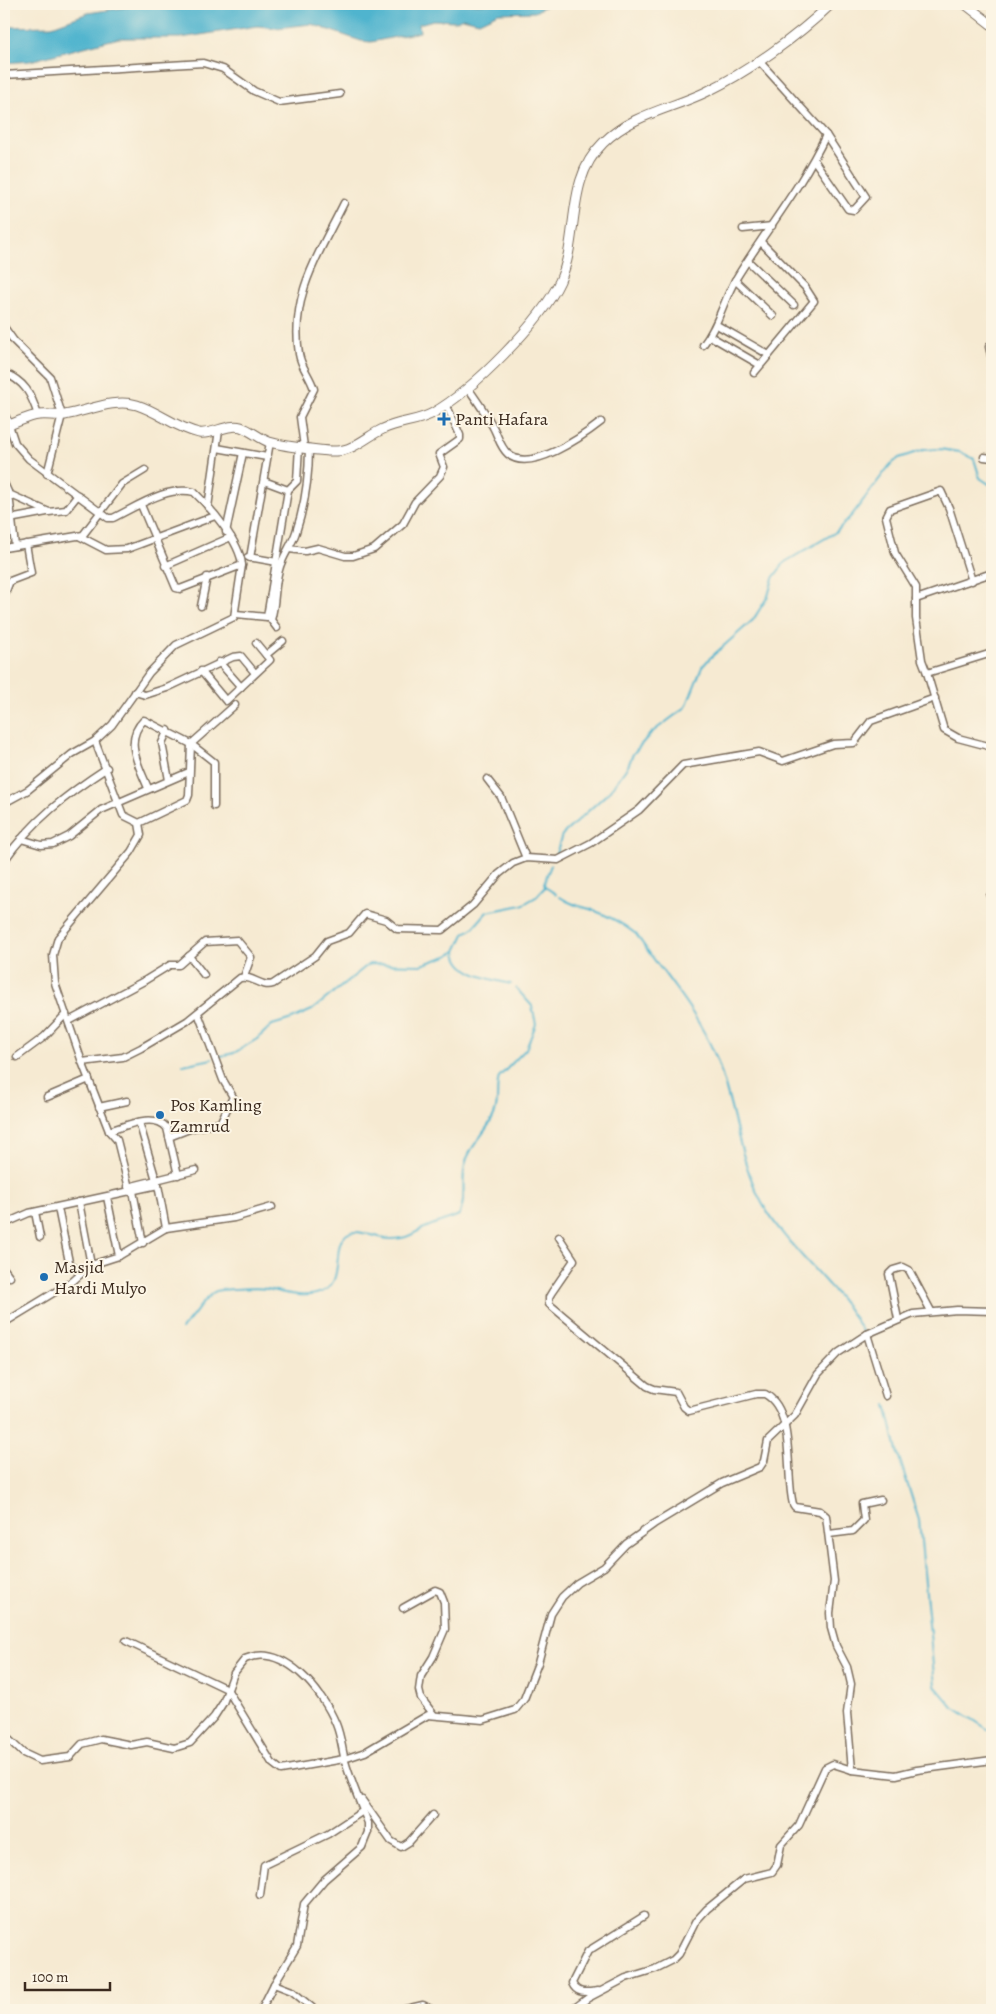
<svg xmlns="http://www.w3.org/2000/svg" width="996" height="2014" font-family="Alegreya,serif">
<rect width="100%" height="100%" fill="#fcf5e5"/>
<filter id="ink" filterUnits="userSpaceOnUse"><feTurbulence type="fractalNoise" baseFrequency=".02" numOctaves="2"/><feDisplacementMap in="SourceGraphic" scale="10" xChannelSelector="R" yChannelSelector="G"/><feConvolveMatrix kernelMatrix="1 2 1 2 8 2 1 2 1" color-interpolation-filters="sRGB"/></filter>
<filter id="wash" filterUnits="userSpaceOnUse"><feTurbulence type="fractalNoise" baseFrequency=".0096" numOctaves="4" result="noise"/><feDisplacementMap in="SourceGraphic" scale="20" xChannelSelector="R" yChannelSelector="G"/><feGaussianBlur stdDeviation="1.12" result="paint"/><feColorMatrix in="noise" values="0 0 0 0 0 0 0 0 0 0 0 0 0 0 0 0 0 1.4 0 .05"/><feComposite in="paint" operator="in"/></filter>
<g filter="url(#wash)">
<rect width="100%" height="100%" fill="#f6ead2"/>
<!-- water -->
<polygon fill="#4fb4ce" stroke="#456f76" points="148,4 379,4 396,8 427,4 549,4 535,12 498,13 479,22 463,18 456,21 433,20 419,24 420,32 371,42 361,41 311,24 277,28 257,26 181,38 119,38 30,61 4,63 4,27 52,26 88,13"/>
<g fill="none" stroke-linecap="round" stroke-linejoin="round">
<!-- stream -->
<g stroke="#4fb4ce" stroke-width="2">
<polyline points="556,854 562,835 610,791 628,766 633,754 651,733 686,707 702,667 710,658 753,620 768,596 773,578 785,562 836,532 852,515 890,465 899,458 923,450 940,449 960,452 974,459 980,478 992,486"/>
<polyline points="551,865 544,883 545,887 556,894"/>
<path d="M560,897C570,904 579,906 590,909C607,915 622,923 636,934C662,973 697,1011 715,1055C734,1103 738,1158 762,1203C789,1252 839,1285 864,1335"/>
<path d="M456,951C458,975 492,979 511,984"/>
<polyline points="217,1057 234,1053 257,1039 272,1025 292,1019 312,1010 369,964 421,965 447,956 456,951 464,934 473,928 487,912 522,905 536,897 545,887"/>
<polyline points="183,1065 212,1059"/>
<path d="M181,1329C194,1318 200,1302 214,1292C219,1289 227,1290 233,1289C244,1289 256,1287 267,1289C282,1292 301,1298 316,1294C349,1287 329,1245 347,1234C358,1227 379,1240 392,1239C412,1238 411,1233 427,1227C437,1222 449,1220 459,1215C467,1199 461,1182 465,1165C469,1146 487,1132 494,1115C500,1101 495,1090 499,1077L526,1049L536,1024L532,1006L516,988"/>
<polyline points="886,1405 897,1451 919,1520 935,1686 952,1706 992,1732"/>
</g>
</g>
</g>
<g filter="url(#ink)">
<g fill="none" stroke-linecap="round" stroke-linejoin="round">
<defs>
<g id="street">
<polyline points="759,61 826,135 866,197 854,210 848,209 814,160"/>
<polyline points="4,75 203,63 223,69 254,91 279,102 340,94"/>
<polyline points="743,229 772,226"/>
<polyline points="748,261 794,305"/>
<polyline points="735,280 773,316"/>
<polyline points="717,325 769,355"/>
<polyline points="4,327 14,341 50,377 62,415 47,474"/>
<polyline points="710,336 760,365"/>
<polyline points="992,343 989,347 992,359"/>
<path d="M703,345C719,325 723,300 737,277C766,230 802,186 826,135"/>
<path d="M4,373C25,381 31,394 38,415"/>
<polyline points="754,373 814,301 805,287 761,242"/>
<path d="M468,388C477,401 486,413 493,427C498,436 500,447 508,454C530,474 583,436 601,422"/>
<path d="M304,447L300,417L314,389C310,376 301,367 299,354C290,294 319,254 344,203"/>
<polyline points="217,448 267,457"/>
<polyline points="984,457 992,458"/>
<polyline points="264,481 288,490"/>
<polyline points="4,483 9,494 15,546"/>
<polyline points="9,494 49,512 66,510 78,495"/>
<polyline points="141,505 176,588 180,589 242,565"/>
<polyline points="208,507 219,430"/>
<polyline points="4,520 47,512"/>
<polyline points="226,532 243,453"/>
<polyline points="79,536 106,550 127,549 215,516"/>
<polyline points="4,548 83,535 122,484 145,470"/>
<polyline points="289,549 305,551 318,548 345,556 353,556 374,549 403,524 415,502 440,476 444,467 439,454 460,439 460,435 446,404"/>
<polyline points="248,557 277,562"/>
<polyline points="250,558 270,442"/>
<polyline points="165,566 231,537"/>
<polyline points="4,596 10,581 31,573 26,544"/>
<polyline points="916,599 992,573"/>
<polyline points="201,606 207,577"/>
<polyline points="236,614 267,617 288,490 297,481 299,446"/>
<path d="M277,628L271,620C276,603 274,587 279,570C282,557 292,545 296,532C305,505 309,476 309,448"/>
<polyline points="992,653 927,673 944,730 958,738 992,747"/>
<polyline points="266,655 283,641"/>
<polyline points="219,662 241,687"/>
<polyline points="201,671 226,701 270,660 256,643"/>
<polyline points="927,673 922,660 916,618 916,587 895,553 886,517 890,509 941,491 949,508 972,581"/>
<polyline points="135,692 145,695 167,688 233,657 241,656 255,673"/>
<polyline points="168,730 162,743 169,780"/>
<polyline points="95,741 123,815 139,823 187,800 189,795 191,744 235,705"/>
<polyline points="487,779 501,797 526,858"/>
<path d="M148,788C139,766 123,740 144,720L191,744L214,762V806"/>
<path d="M4,803L28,790L72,754L95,741L112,725L149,673L176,645L234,617L242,565C240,542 211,508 194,492C168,485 136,507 113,518H108L29,459L15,443L9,425"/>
<polyline points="21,839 41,845 53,844 69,836 101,810 189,772"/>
<path d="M4,861C31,822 67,794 107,768"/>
<polyline points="990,896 992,895"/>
<polyline points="189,956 204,975"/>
<polyline points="69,1021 144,981 170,965 179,965 205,942 237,940 251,957 244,977"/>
<polyline points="17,1057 44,1037 66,1014"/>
<path d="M82,1062L123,1057L141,1048L187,1021L240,978C253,975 261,988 273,984L315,956L327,941L349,933L365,914L386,920L397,929L442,930L473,905L499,874L513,863L526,858L558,860L591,843L639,810L683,765L759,752L783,761L833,744L854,743L871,721L935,698"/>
<polyline points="47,1097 89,1079"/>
<polyline points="99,1107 127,1101"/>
<polyline points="139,1122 156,1180"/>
<path d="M109,1131C126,1126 154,1112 167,1128L178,1175"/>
<polyline points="169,1137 192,1128 220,1123 233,1097 223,1080 198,1013"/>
<polyline points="158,1185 166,1228"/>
<polyline points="128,1187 196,1170"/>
<polyline points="133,1191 143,1243"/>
<polyline points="130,1192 117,1140 109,1131 82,1062 55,983 53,955 58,938 131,852 141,835 139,823"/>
<polyline points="107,1197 119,1256"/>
<polyline points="79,1202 91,1265"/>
<polyline points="58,1208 69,1262 80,1274"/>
<polyline points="35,1212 40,1237"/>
<polyline points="4,1224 29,1213 158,1185"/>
<polyline points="166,1228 234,1218 272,1207"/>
<path d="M559,1237L574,1260L552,1292L549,1297V1304L647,1386L654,1389L676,1392L684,1407L689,1411L756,1394H765C796,1411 785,1475 793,1504L795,1507L820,1511L826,1516L834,1581L830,1613L831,1628L836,1646L847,1667L851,1684L847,1713L852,1770L896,1775L917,1770L992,1760"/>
<polyline points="4,1269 10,1277"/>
<polyline points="898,1319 889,1274 893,1270 903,1267 909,1270 931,1311"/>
<polyline points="4,1323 73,1281 91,1265 119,1256 166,1228"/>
<polyline points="867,1334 886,1396"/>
<polyline points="829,1534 853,1531 864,1520 862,1504 881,1500"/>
<polyline points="403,1608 435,1590 440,1592 444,1602 445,1629 433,1657 421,1676 419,1690 421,1698 434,1715"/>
<polyline points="126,1641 227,1689 272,1763 281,1770 344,1759 365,1752 428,1715 483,1720 515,1710 524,1699 538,1663 551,1614 562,1597 577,1583 604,1567 626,1544 654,1524 722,1483 760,1467 764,1461 768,1441 795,1415 818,1374 838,1353 867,1334 913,1314 957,1310 992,1311"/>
<path d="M4,1735L23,1753L40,1761L70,1757L82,1744L101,1739L131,1745L147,1742L174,1748L190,1743L214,1717L223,1703L234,1673L245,1659C284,1642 323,1692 336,1724C341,1736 342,1749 345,1761C351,1782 360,1802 368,1823V1832L362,1847L324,1880L304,1904L297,1946L274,1984L261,2010"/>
<polyline points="362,1800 391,1841 401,1847 409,1842 433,1815"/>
<polyline points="260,1895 264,1865 328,1834 363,1811"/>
<polyline points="274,1984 292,1991 315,2010"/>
<path d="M598,1991C588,1992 577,1995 572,1983L588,1951L644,1916"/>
<polyline points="402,2010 423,2005 433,2010"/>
<polyline points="554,2010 568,2010"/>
<polyline points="572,2010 588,1998 626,1978 655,1969 673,1960 679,1954 696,1921 707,1909 744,1879 772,1872 777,1865 781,1845 799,1825 825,1768 833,1764 852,1770"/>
</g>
<g id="secondary">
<polyline points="965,4 992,25"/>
<path d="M4,416L9,425C18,422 29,416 39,415C47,414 56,416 65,415C88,411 114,398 137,405C159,412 176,428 199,433C213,435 228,423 241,427C250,430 259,438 269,442C279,445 325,452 336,451C353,451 369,435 383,429C400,421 417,422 433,413C473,390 541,322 560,281C580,236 565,180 603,143C632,114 671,109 706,92C748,72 798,36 831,4"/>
</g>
</defs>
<!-- street casing -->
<use href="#street" stroke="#7c6d5d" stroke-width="9"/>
<!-- secondary casing -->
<use href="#secondary" stroke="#7c6d5d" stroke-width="11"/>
<!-- street -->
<use href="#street" stroke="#fff" stroke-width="6"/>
<!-- secondary -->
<use href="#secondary" stroke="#fff" stroke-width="9"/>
</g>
</g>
<!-- markers -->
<g fill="#1f6fb2" stroke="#fcf5e5" stroke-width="2">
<path d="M441.5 411.5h5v5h5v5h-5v5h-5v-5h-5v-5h5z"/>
<circle cx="160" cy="1115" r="5"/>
<circle cx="44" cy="1277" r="5"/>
</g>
<g text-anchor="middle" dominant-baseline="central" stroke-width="4" stroke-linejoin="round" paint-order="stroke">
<!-- poi labels -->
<g font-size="18" fill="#3b2a1e" stroke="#fcf5e5" text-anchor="start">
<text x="455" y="419">Panti Hafara</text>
<text x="170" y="1105">Pos Kamling<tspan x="170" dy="21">Zamrud</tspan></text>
<text x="54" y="1267">Masjid<tspan x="54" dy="21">Hardi Mulyo</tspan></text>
</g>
</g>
<!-- margin -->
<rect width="996" height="2014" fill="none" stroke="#fcf5e5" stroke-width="20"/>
<!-- scale -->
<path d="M25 1982v8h85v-8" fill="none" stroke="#3b2a1e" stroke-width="2.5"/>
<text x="32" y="1982" font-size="15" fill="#3b2a1e" stroke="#fcf5e5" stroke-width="4" paint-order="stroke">100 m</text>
</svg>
